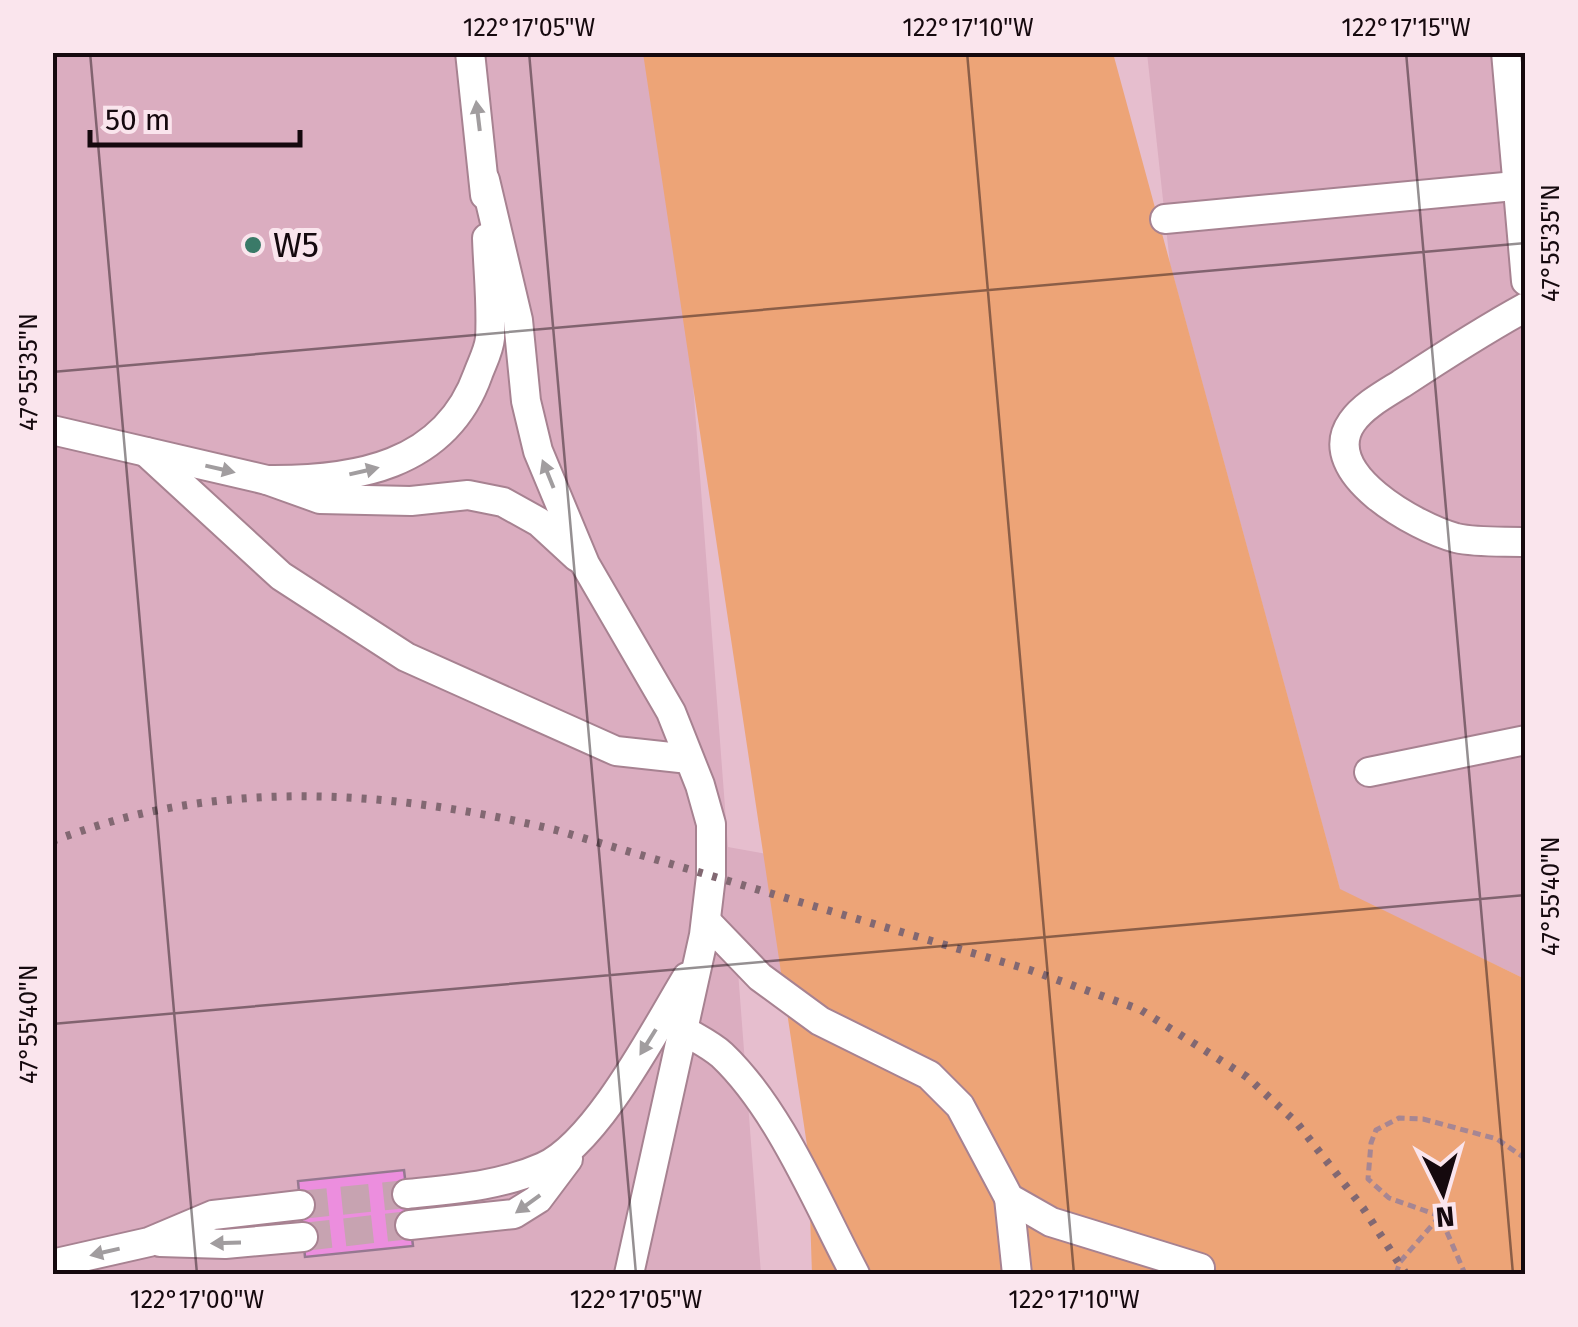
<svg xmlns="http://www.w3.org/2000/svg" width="1578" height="1327" font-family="'Fira Sans',sans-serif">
<rect width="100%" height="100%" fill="#e6bece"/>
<!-- built -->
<g fill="#dbadc0">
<polygon points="52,53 668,53 728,847 998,896 1077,1078 737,958 761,1274 53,1274"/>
<polygon points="1147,53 1525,53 1525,979 1340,890 1170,264"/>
</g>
<!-- green -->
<polygon fill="#eda477" points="643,53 1113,53 1340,889 1525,979 1525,1274 812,1274 808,1152"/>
<!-- building -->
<polygon fill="#ec8ede" stroke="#967890" stroke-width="2.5" points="404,1170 413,1246 305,1257 298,1181"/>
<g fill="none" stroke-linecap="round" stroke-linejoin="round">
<!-- minor-tunnel -->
<g stroke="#c7a3b1" stroke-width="28" stroke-dasharray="28 14" stroke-linecap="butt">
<polyline points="300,1205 407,1194"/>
<polyline points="303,1237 410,1225"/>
</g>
<defs>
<g id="minor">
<polyline points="470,52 485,195"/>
<polyline points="1506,52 1526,281"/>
<polyline points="485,180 518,320 526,401 538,451 585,564 671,712 700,785 711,824 711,876 704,935 629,1274"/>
<polyline points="1165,219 1526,185"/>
<path d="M1526,307C1482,331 1442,357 1401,384C1385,394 1363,406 1352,422C1316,473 1418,528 1456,538C1478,543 1503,541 1526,542"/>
<polyline points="52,430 267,480 320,499 411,501 468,495 503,502 539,522 577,557"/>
<polyline points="146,452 281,576 406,657 616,751 689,759"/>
<path d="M267,480C353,481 445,467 478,374C482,363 489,350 490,338C492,305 488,270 487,238"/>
<polyline points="1369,772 1526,740"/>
<polyline points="706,921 760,977 820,1021 929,1075 960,1106 1009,1198 1051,1222 1200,1268"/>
<path d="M683,1030C696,1038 711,1045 722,1055C780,1110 818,1205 855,1274"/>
<path d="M407,1194C453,1189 500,1186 543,1167C597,1143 656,1028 687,977"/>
<polyline points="1009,1198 1017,1274"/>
<polyline points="410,1225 514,1214 538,1199 568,1159"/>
<polyline points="160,1242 225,1244 303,1237"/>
<polyline points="52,1264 149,1242 213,1215 300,1205"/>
</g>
</defs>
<!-- minor casing -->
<use href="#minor" stroke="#a78291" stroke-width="32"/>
<!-- path -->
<g stroke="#a68693" stroke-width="5" stroke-dasharray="8 5" stroke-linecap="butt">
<polyline points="1440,1216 1389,1198 1368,1179 1371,1143 1376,1130 1399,1118 1423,1119 1497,1139 1526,1159"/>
<polyline points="1396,1274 1400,1262 1440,1216 1465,1274"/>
</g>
<!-- minor -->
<use href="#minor" stroke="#fff" stroke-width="28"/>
<!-- rail -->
<path stroke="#826872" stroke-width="8" stroke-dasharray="5 10" stroke-linecap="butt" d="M52,841C81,831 110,821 140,814C280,782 418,797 556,830L1030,970L1141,1010L1247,1077L1297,1123L1363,1208L1406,1274"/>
</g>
<!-- one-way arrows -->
<defs><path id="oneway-solid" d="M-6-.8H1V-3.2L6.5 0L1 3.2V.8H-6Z" transform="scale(2.5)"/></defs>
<g fill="#a19d9f">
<use href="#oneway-solid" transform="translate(478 116) rotate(-97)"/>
<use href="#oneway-solid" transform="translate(220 469) rotate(13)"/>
<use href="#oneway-solid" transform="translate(364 471) rotate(-13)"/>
<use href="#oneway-solid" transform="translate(548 474) rotate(-112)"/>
<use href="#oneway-solid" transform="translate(648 1042) rotate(122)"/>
<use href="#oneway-solid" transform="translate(528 1204) rotate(144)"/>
<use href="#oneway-solid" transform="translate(226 1243) rotate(178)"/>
<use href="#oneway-solid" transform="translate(105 1252) rotate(167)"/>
</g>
<!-- ticks -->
<path fill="none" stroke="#15090e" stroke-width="2.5" stroke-opacity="0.45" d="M90,52L197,1274M529,52L636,1274M967,52L1074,1274M1406,52L1513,1274M52,372L1526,243M52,1024L1526,895"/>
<!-- markers -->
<circle fill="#3a7a68" stroke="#fae5ed" stroke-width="4" cx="253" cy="245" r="10"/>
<g text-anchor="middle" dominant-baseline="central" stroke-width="10" stroke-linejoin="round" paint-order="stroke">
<!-- poi labels -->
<g font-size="35" fill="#15090e" stroke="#fae5ed" text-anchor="start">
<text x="273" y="245">W5</text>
</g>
</g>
<!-- border -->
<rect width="1578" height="1327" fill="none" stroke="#fae5ed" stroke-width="110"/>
<!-- north arrow -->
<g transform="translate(1443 1192) rotate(175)" stroke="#fae5ed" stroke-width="8" paint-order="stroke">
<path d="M0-8L18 38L0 25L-18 38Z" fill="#15090e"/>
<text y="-15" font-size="28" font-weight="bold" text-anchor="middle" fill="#15090e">N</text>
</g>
<!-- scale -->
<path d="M90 130v15h210v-15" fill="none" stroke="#15090e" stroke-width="5"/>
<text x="105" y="130" font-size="30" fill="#15090e" stroke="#fae5ed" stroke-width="8" paint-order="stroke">50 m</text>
<rect x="55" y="55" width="1468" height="1217" fill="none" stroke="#15090e" stroke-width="4"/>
<g font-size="25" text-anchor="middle" fill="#15090e">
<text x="529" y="36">122°17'05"W</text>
<text x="968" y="36">122°17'10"W</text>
<text x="1406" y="36">122°17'15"W</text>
<text transform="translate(1550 243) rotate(-90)" y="9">47°55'35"N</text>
<text transform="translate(28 372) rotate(-90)" y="9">47°55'35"N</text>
<text transform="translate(1550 896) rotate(-90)" y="9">47°55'40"N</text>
<text transform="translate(28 1024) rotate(-90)" y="9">47°55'40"N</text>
<text x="197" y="1308">122°17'00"W</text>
<text x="636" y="1308">122°17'05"W</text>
<text x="1074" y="1308">122°17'10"W</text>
</g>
</svg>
